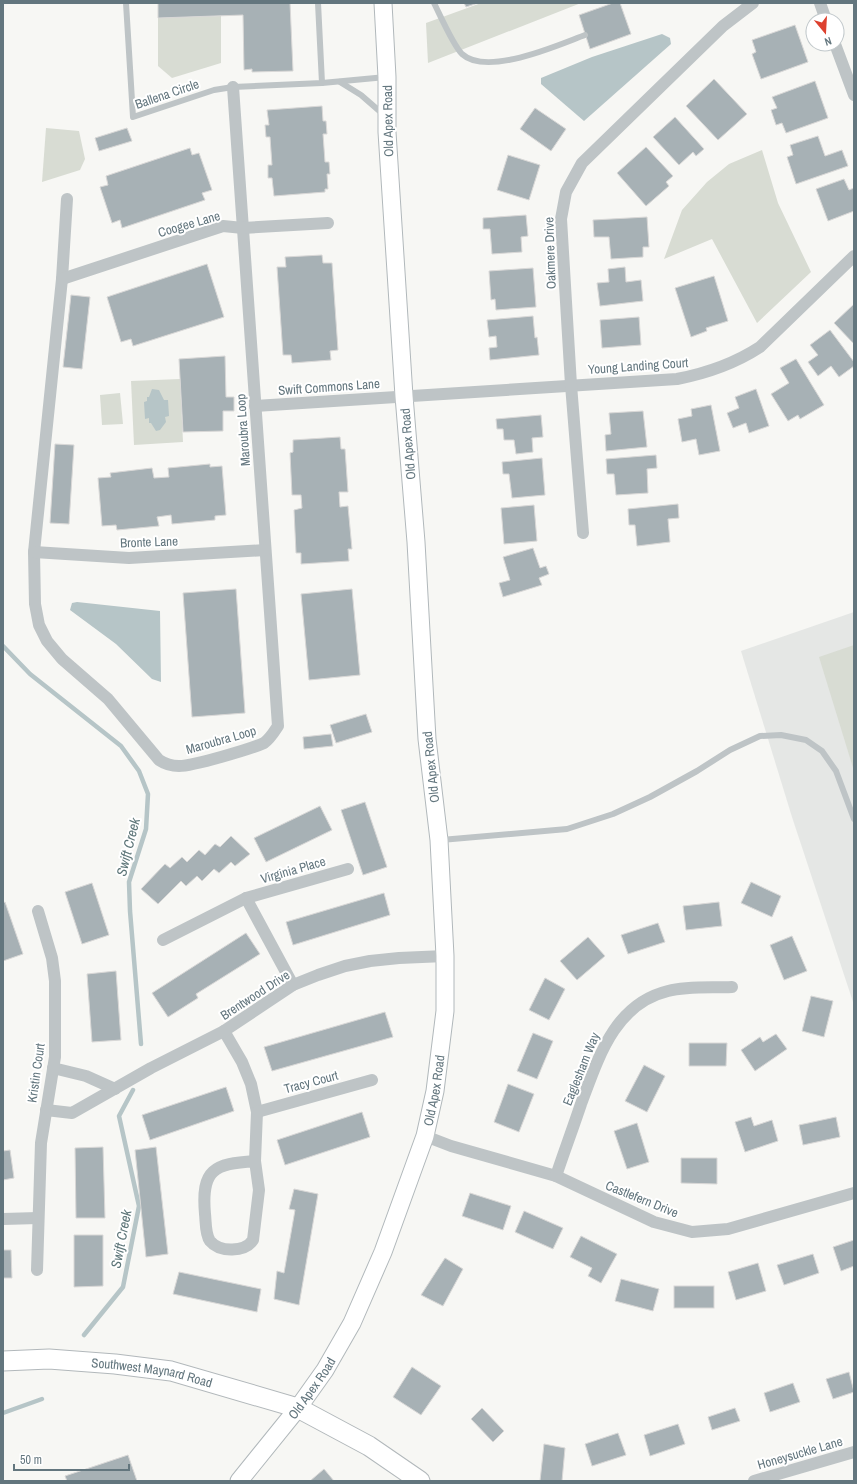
<svg xmlns="http://www.w3.org/2000/svg" width="857" height="1484" font-family="'Archivo Narrow',sans-serif">
<rect width="100%" height="100%" fill="#f7f7f4"/>
<!-- built -->
<polygon fill="#e5e7e5" points="854,612 854,1005 792,817 741,651"/>
<!-- green -->
<g fill="#d8dcd3">
<polygon points="481,3 581,3 428,63 426,23"/>
<polygon points="221,16 221,63 172,78 158,66 158,18"/>
<polygon points="46,128 79,131 85,159 80,170 42,182"/>
<polygon points="762,150 778,203 811,272 757,323 712,239 664,259 682,210 707,182 729,164"/>
<polygon points="180,379 183,442 134,445 131,381"/>
<polygon points="120,393 123,424 102,425 100,395"/>
<polygon points="854,645 854,771 819,657"/>
</g>
<!-- water -->
<g fill="#b6c5c7">
<polygon points="662,34 670,38 671,44 584,121 541,84 541,78 592,57"/>
<polygon points="152,389 159,390 164,400 168,400 169,416 165,417 166,422 160,430 156,431 151,423 149,423 149,418 145,419 144,402 147,401 147,397 149,397"/>
<polygon points="77,602 160,611 161,682 152,679 116,644 70,610 72,603"/>
</g>
<g fill="none" stroke-linecap="round" stroke-linejoin="round">
<!-- stream -->
<g stroke="#b6c5c7" stroke-width="4.5">
<polyline points="3,646 30,674 121,746 139,771 148,794 146,829 129,882 130,911 141,1044"/>
<polyline points="84,1335 123,1287 139,1206 119,1116 133,1090"/>
<polyline points="3,1413 42,1399"/>
</g>
</g>
<!-- building -->
<g fill="#a7b1b5" stroke="#d9d8d7">
<polygon points="158,3 290,3 293,71 252,72 252,69 244,70 243,15 158,18"/>
<polygon points="464,3 478,3 466,7"/>
<polygon points="613,3 620,3 631,34 590,49 579,15"/>
<polygon points="795,25 808,62 761,79 752,54 756,52 752,40"/>
<polygon points="714,79 747,114 718,140 686,106"/>
<polygon points="815,81 828,118 786,133 782,123 776,125 771,110 777,108 772,97"/>
<polygon points="322,106 323,121 326,121 327,134 323,134 325,162 329,162 330,174 327,174 328,189 325,189 325,192 274,196 272,178 268,178 268,165 272,165 270,137 266,137 265,125 269,125 267,110"/>
<polygon points="535,108 566,129 551,151 520,129"/>
<polygon points="675,117 704,149 696,156 693,152 679,165 653,137"/>
<polygon points="127,128 132,141 99,151 95,138"/>
<polygon points="818,136 825,156 842,150 848,166 796,184 787,157 793,155 790,145"/>
<polygon points="646,147 673,176 666,182 669,186 646,206 617,173"/>
<polygon points="190,148 192,155 199,153 212,190 202,193 205,200 122,228 120,220 112,223 100,187 108,185 106,176"/>
<polygon points="508,155 540,165 529,200 497,190"/>
<polygon points="844,179 849,190 854,188 854,211 828,221 816,189"/>
<polygon points="526,215 528,236 521,237 522,252 492,254 490,229 483,229 483,218"/>
<polygon points="647,217 649,247 643,247 643,257 611,259 609,237 594,237 593,220"/>
<polygon points="322,255 323,263 332,263 338,350 330,351 331,360 292,363 291,355 283,355 277,267 286,267 285,257"/>
<polygon points="207,264 224,317 133,346 131,339 121,342 107,297"/>
<polygon points="625,267 626,282 641,280 643,301 600,306 597,283 609,282 608,269"/>
<polygon points="533,268 536,307 496,310 495,299 491,300 489,271"/>
<polygon points="714,276 728,321 706,328 707,331 691,337 675,288"/>
<polygon points="71,295 90,297 82,369 63,367"/>
<polygon points="854,304 854,344 834,323"/>
<polygon points="533,316 535,338 537,337 539,355 490,360 489,348 497,347 496,336 489,337 487,320"/>
<polygon points="639,317 641,345 602,348 600,320"/>
<polygon points="830,330 854,362 854,366 839,377 831,366 818,376 808,362 818,355 810,345"/>
<polygon points="225,356 226,397 234,397 234,411 223,411 223,431 183,432 179,359"/>
<polygon points="796,359 824,405 800,419 798,415 788,421 771,394 789,383 780,368"/>
<polygon points="756,389 769,426 749,433 746,423 733,428 727,413 739,408 735,397"/>
<polygon points="711,405 720,451 699,455 696,439 682,442 678,419 692,416 691,409"/>
<polygon points="643,411 647,447 606,451 605,435 611,434 609,413"/>
<polygon points="541,415 543,437 532,438 533,452 516,454 514,440 504,440 503,429 497,429 496,419"/>
<polygon points="340,437 341,449 345,449 348,492 339,492 340,507 348,506 352,549 348,549 349,561 301,564 301,553 296,553 294,510 302,508 301,495 292,495 290,453 293,452 293,440"/>
<polygon points="55,444 74,445 69,524 50,523"/>
<polygon points="656,455 657,468 647,469 648,493 616,495 614,474 607,474 606,459"/>
<polygon points="542,458 545,495 512,498 509,474 503,474 502,462"/>
<polygon points="210,464 210,467 222,466 226,515 215,516 215,520 172,524 171,515 157,517 159,526 117,530 116,525 102,526 98,478 111,477 110,473 152,468 154,478 169,477 168,468"/>
<polygon points="678,504 679,518 668,519 670,542 637,546 635,525 629,525 628,509"/>
<polygon points="534,505 537,541 504,544 501,508"/>
<polygon points="533,548 540,568 546,566 549,574 539,578 542,585 503,597 499,583 510,580 503,557"/>
<polygon points="236,589 245,713 192,717 183,593"/>
<polygon points="352,589 360,675 309,680 301,594"/>
<polygon points="366,714 372,732 336,743 330,725"/>
<polygon points="331,734 333,746 304,749 303,737"/>
<polygon points="365,802 387,867 363,875 341,810"/>
<polygon points="320,806 332,830 266,862 254,838"/>
<polygon points="231,836 250,854 235,866 231,862 219,873 214,869 202,881 197,876 186,886 181,881 158,904 141,889 165,864 170,868 182,857 187,862 199,850 205,855 215,844 220,847"/>
<polygon points="751,882 781,896 772,917 741,903"/>
<polygon points="92,883 109,935 82,944 65,892"/>
<polygon points="384,893 390,915 293,945 286,922"/>
<polygon points="5,902 23,954 3,961 3,903"/>
<polygon points="719,902 722,926 686,930 683,906"/>
<polygon points="658,923 665,942 628,954 621,935"/>
<polygon points="246,933 260,954 196,994 198,998 168,1017 152,993"/>
<polygon points="792,936 807,971 784,980 770,945"/>
<polygon points="588,937 605,956 577,980 560,961"/>
<polygon points="116,971 121,1040 92,1042 87,974"/>
<polygon points="545,978 565,989 549,1020 529,1010"/>
<polygon points="811,996 833,1001 824,1037 802,1031"/>
<polygon points="385,1012 393,1037 272,1071 264,1047"/>
<polygon points="533,1033 553,1041 537,1079 517,1071"/>
<polygon points="776,1034 787,1049 755,1071 741,1050 760,1037 763,1042"/>
<polygon points="689,1043 727,1043 726,1066 689,1066"/>
<polygon points="644,1065 665,1076 647,1112 625,1101"/>
<polygon points="508,1084 534,1094 519,1132 494,1122"/>
<polygon points="226,1087 234,1111 150,1140 142,1115"/>
<polygon points="362,1112 370,1137 285,1165 277,1140"/>
<polygon points="751,1117 754,1126 772,1120 778,1141 745,1152 735,1122"/>
<polygon points="836,1117 840,1137 803,1145 799,1125"/>
<polygon points="637,1123 649,1162 627,1169 614,1131"/>
<polygon points="103,1147 105,1218 76,1218 75,1148"/>
<polygon points="156,1147 168,1254 146,1257 135,1150"/>
<polygon points="10,1150 14,1178 3,1180 3,1151"/>
<polygon points="681,1158 717,1158 717,1184 681,1183"/>
<polygon points="294,1189 318,1194 299,1305 274,1299 277,1271 284,1273 295,1210 289,1209"/>
<polygon points="470,1193 511,1206 503,1230 462,1216"/>
<polygon points="524,1211 563,1228 553,1249 515,1232"/>
<polygon points="74,1235 103,1235 103,1286 74,1287"/>
<polygon points="581,1236 617,1254 601,1283 588,1276 592,1268 570,1257"/>
<polygon points="854,1240 854,1266 841,1271 833,1247"/>
<polygon points="3,1250 11,1250 12,1278 3,1278"/>
<polygon points="813,1254 819,1273 784,1285 777,1265"/>
<polygon points="445,1258 463,1269 443,1306 421,1295"/>
<polygon points="758,1263 766,1291 736,1300 728,1272"/>
<polygon points="179,1272 261,1289 257,1312 173,1294"/>
<polygon points="621,1279 659,1289 653,1311 615,1301"/>
<rect x="674" y="1286" width="40" height="22"/>
<polygon points="412,1367 441,1386 421,1415 393,1397"/>
<polygon points="849,1372 854,1392 833,1399 826,1379"/>
<polygon points="793,1383 800,1402 770,1412 764,1393"/>
<polygon points="482,1408 504,1431 493,1442 471,1419"/>
<polygon points="735,1408 740,1421 712,1430 708,1417"/>
<polygon points="678,1424 685,1444 650,1456 644,1435"/>
<polygon points="618,1433 626,1455 592,1466 585,1444"/>
<polygon points="544,1444 565,1448 562,1481 540,1481"/>
<polygon points="128,1455 137,1481 67,1481 65,1476"/>
<polygon points="324,1469 334,1481 310,1481"/>
</g>
<g fill="none" stroke-linecap="round" stroke-linejoin="round">
<defs>
<g id="secondary">
<path id="s1" d="M239,1481L298,1408L325,1370L352,1323L383,1252L425,1136L435,1091L445,1011V956L439,840L427,739L416,542L404,396L387,132V77L383,3"/>
</g>
<g id="primary">
<path id="s2" d="M3,1361L49,1359L115,1364L171,1371L298,1408L369,1446L420,1481"/>
</g>
</defs>
<!-- secondary casing -->
<use href="#secondary" stroke="#b1b8bb" stroke-width="19"/>
<!-- primary casing -->
<use href="#primary" stroke="#b2b8bb" stroke-width="21"/>
<!-- service -->
<g stroke="#bec4c6" stroke-width="6">
<polyline points="126,3 133,117 214,90 233,87 322,83 318,3"/>
<path d="M434,3C440,15 453,45 462,54C487,77 558,45 585,35"/>
<polyline points="340,82 361,95 384,115"/>
<polyline points="322,83 386,77"/>
<polyline points="441,840 567,829 613,814 650,797 697,771 730,750 760,736 781,735 806,740 822,751 836,771 854,819"/>
</g>
<!-- minor -->
<g stroke="#bec4c6" stroke-width="12">
<polyline points="820,3 826,20"/>
<polyline points="835,44 854,95"/>
<path d="M67,199L62,279L34,552L35,604L39,625L47,641L62,659L108,699L159,760C165,764 171,766 179,766C193,766 251,749 264,743C270,739 274,732 278,726L233,87"/>
<polyline points="62,279 223,226 243,228 328,223"/>
<path d="M255,406L677,379C708,373 734,364 760,347L854,256"/>
<polyline points="583,533 571,385 561,219 566,192 582,163 723,26 753,3"/>
<polyline points="34,552 129,558 265,550"/>
<polyline points="246,898 293,985"/>
<polyline points="163,940 246,898 348,869"/>
<path d="M224,1031L242,1062L251,1084L257,1112L255,1161L259,1190L253,1240C245,1252 220,1253 210,1241C205,1234 206,1222 205,1214C201,1169 214,1164 255,1161"/>
<polyline points="53,1068 86,1076 115,1089"/>
<polyline points="46,1110 72,1113 151,1068 224,1031 293,985 318,975 345,966 370,961 399,958 445,956"/>
<polyline points="257,1112 372,1080"/>
<polyline points="425,1136 451,1146 556,1176 654,1222 692,1232 728,1229 854,1193"/>
<path d="M556,1176C564,1152 573,1128 581,1104C598,1059 614,1004 668,991C688,986 711,988 732,987"/>
<polyline points="3,1219 38,1218"/>
<polyline points="37,1270 41,1143 55,1057 55,981 52,958 38,911"/>
<polyline points="754,1481 854,1452"/>
</g>
<!-- secondary -->
<use href="#secondary" stroke="#fff" stroke-width="17"/>
<!-- primary -->
<use href="#primary" stroke="#fff" stroke-width="19"/>
</g>
<g text-anchor="middle" dominant-baseline="central" stroke-width="4" stroke-linejoin="round" paint-order="stroke">
<!-- street labels -->
<g font-size="13" fill="#63767e" stroke="#fff">
<text transform="translate(167 94) rotate(-19)">Ballena Circle</text>
<text transform="translate(388 121) rotate(-91)">Old Apex Road</text>
<text transform="translate(189 224) rotate(-16)">Coogee Lane</text>
<text transform="translate(550 253) rotate(-92)">Oakmere Drive</text>
<text transform="translate(638 366) rotate(-4)">Young Landing Court</text>
<text transform="translate(329 387) rotate(-4)">Swift Commons Lane</text>
<text transform="translate(243 430) rotate(-94)">Maroubra Loop</text>
<text transform="translate(408 444) rotate(-95)">Old Apex Road</text>
<text transform="translate(149 542) rotate(-2)">Bronte Lane</text>
<text transform="translate(221 740) rotate(-16)">Maroubra Loop</text>
<text transform="translate(431 767) rotate(-96)">Old Apex Road</text>
<text transform="translate(293 870) rotate(-16)">Virginia Place</text>
<text transform="translate(255 995) rotate(-33)">Brentwood Drive</text>
<text transform="translate(581 1069) rotate(-68)">Eaglesham Way</text>
<text transform="translate(36 1073) rotate(-82)">Kristin Court</text>
<text transform="translate(311 1082) rotate(-15)">Tracy Court</text>
<text stroke="none"><textPath href="#s1" startOffset="442">Old Apex Road</textPath></text>
<text transform="translate(642 1199) rotate(22)">Castlefern Drive</text>
<text stroke="none"><textPath href="#s2" startOffset="150">Southwest Maynard Road</textPath></text>
<text stroke="none"><textPath href="#s1" startOffset="118">Old Apex Road</textPath></text>
<text transform="translate(800 1453) rotate(-16)">Honeysuckle Lane</text>
</g>
<!-- water labels -->
<g font-size="14" font-style="italic" fill="#5e7679" stroke="#fff">
<text transform="translate(128 847) rotate(-76)">Swift Creek</text>
<text transform="translate(121 1239) rotate(-79)">Swift Creek</text>
</g>
</g>
<!-- border -->
<rect width="857" height="1484" fill="none" stroke="#63767e" stroke-width="8"/>
<!-- north arrow -->
<g transform="translate(825 32) rotate(162)"><circle r="19" fill="#ffffff" stroke="#c1c8cb"/>
<path d="M0-3L7 15L0 10L-7 15Z" fill="#dd412f"/>
<text y="-6" font-size="11" font-weight="bold" text-anchor="middle" fill="#63767e">N</text>
</g>
<!-- scale -->
<path d="M14 1464v6h115v-6" fill="none" stroke="#63767e" stroke-width="2"/>
<text x="20" y="1464" font-size="12" fill="#63767e" stroke="#ffffff" stroke-width="3" paint-order="stroke">50 m</text>
</svg>
